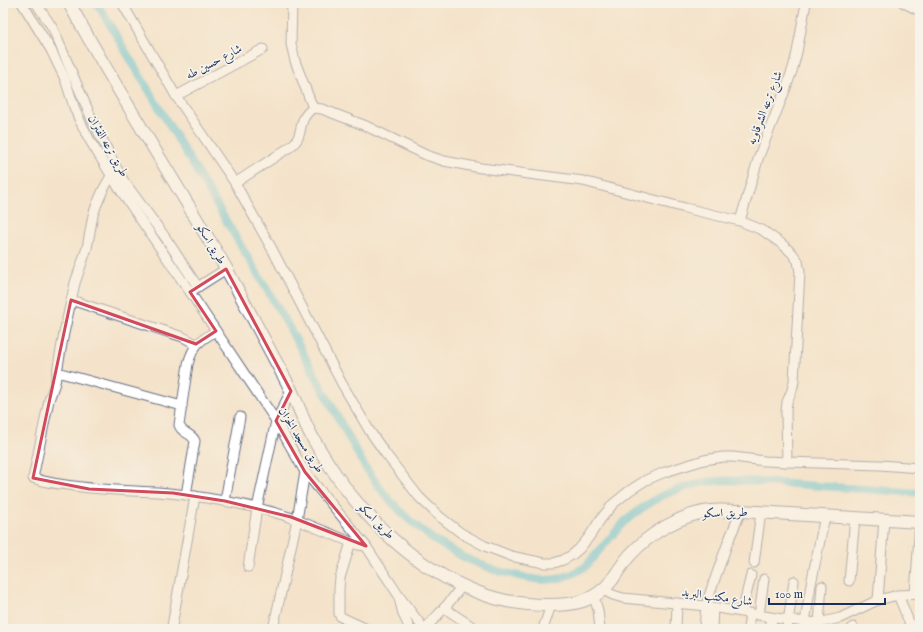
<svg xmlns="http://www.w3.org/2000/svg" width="923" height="632" font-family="'IM FELL English',Amiri,serif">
<rect width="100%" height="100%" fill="#f7f3e8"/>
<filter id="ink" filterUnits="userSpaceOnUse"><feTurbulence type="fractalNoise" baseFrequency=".025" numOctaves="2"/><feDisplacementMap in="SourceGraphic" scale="8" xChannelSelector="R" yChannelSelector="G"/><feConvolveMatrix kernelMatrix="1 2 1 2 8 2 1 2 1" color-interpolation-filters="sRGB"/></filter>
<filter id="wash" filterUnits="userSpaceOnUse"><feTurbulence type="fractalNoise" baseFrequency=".012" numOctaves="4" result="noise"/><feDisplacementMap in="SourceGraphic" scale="16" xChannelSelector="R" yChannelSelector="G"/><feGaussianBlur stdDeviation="0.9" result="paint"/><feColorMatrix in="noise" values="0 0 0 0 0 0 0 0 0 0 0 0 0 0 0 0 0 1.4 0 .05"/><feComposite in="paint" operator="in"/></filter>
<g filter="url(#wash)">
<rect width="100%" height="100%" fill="#f4e3ca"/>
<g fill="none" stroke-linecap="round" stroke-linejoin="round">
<!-- canal -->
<polyline stroke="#5bc3d7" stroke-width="8" points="97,3 285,320 365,467 385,495 408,519 434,540 463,557 494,570 527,578 542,580 557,579 572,574 585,567 624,522 642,508 661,496 682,488 704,482 726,480 748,481 920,493"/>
</g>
</g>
<g filter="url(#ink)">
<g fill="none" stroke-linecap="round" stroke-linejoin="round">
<defs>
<g id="minor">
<polyline points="22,3 51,50 65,79 75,110 80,121 89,139 117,185 190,292 276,421 305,472 366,546 399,596 424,629"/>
<polyline points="36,3 52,27 57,38 91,117 117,169 123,180 165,237 198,287"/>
<polyline points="122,3 176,96 235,183 272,249 341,382 369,430 385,453 419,497 439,516 461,533 485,546 511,556 544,563 554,563 563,560 572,555 579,549 589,537 600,520 613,504 629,491 646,480 665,472 704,460 723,457 733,457 765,461 787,462 880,465 920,468"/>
<polyline points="292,3 291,44 295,61 313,108"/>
<polyline points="904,3 920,11"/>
<polyline points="176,96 263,49"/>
<polyline points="313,108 322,109 366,126 426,155 444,161 481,168 583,181 685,208 740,221 762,230 782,244 792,253 798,261 800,272 794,381 792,390 787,402 786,411 787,462"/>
<path d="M111,176L103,190L97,204L93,215L87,248L75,283L64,333L55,383L49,400L33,478C46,483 60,484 74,486C102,490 129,491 157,492C186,494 215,499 244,505C262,509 280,513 297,520L305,472"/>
<path d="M235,183L287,149C290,147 294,144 296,141C301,135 300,127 303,120C305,115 309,111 313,108"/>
<polyline points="740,221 759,156 786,88 793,68 797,52 806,3"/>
<polyline points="193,290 226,269"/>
<polyline points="71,300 183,337 196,344"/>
<polyline points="57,372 182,406"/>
<path d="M186,495L195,441C192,433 182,434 179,425L188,364C193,345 200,340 216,331"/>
<polyline points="225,501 240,417"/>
<polyline points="351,542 340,578 339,588 339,614 341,617 367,629"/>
<polyline points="754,563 761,512"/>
<polyline points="248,567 257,508 276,421 291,391"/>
<polyline points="849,581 855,518"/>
<polyline points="603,590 613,595 623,598 706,606 788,620 819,623 840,618 878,600 898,595 920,594"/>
<polyline points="915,594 920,522"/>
<polyline points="898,595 912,629"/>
<polyline points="594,597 598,610 600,629"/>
<polyline points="399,598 403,614 410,629"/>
<polyline points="878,600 884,519"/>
<polyline points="444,608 476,629"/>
<polyline points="742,612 751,575"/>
<polyline points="759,615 764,579"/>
<polyline points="805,622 811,584 825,516"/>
<polyline points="172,626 195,496"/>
<polyline points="273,629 297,520 358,545 366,546"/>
<path d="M425,629C437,615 452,602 461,586"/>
<polyline points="543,629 551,605"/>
<polyline points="676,629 677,603"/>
<polyline points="704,629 706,606 711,590 728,542 741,511"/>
<polyline points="712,629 713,607"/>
<polyline points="748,629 750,613"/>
<polyline points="770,629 772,618"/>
<polyline points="787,629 794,581"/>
<polyline points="817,629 819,623 822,586"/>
<polyline points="852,629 853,627"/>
<polyline points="920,629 920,628"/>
</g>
<path id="tertiary" d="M69,3C106,71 147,137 187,203C200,226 214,247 227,270C248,309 269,349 290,388C297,402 302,417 309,431C315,443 323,455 330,466C364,519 418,570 477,592C499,601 524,605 548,605C574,605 595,602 612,580C618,571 623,563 630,555C650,533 680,515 710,511C720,510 731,511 741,511L920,522"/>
</defs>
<!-- minor casing -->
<use href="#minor" stroke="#676e84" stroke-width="11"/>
<!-- tertiary casing -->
<use href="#tertiary" stroke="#676e84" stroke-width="14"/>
<!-- minor -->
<use href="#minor" stroke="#fff" stroke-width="9"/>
<!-- tertiary -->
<use href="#tertiary" stroke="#fff" stroke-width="12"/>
</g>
</g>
<!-- marked area -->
<path d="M0 0H923V632H0ZM226,269L291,391L276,421L305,472L366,546L291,517L225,501L173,493L89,489L33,478L71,300L196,344L216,331L190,292Z" fill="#f4e3ca" fill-opacity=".55" fill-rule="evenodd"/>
<path fill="none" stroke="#d1495b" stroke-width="3" stroke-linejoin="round" d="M226,269L291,391L276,421L305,472L366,546L291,517L225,501L173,493L89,489L33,478L71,300L196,344L216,331L190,292Z"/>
<g text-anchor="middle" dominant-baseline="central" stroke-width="3.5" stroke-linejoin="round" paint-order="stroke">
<!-- street labels -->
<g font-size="12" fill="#1b2f5e" stroke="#f7f3e8">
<text transform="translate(214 62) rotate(-28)">شارع حسين طه</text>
<text transform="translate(765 108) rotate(-69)">شارع ترعه الشرقاويه</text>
<text transform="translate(108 146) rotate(60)">طريق ترعه الفئران</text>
<text transform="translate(211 244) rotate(59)">طريق اسكو</text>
<text transform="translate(301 440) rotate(58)">طريق مسجد الخزان</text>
<text transform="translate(725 513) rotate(-2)">طريق اسكو</text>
<text transform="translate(376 521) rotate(45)">طريق اسكو</text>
<text transform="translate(717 597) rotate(8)">شارع مكتب البريد</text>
</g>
</g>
<!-- margin -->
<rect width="923" height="632" fill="none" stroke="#f7f3e8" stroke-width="16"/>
<!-- scale -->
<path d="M769 598v6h116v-6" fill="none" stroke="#1b2f5e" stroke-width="2"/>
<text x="775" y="598" font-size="12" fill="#1b2f5e" stroke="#f7f3e8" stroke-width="3" paint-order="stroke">100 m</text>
</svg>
